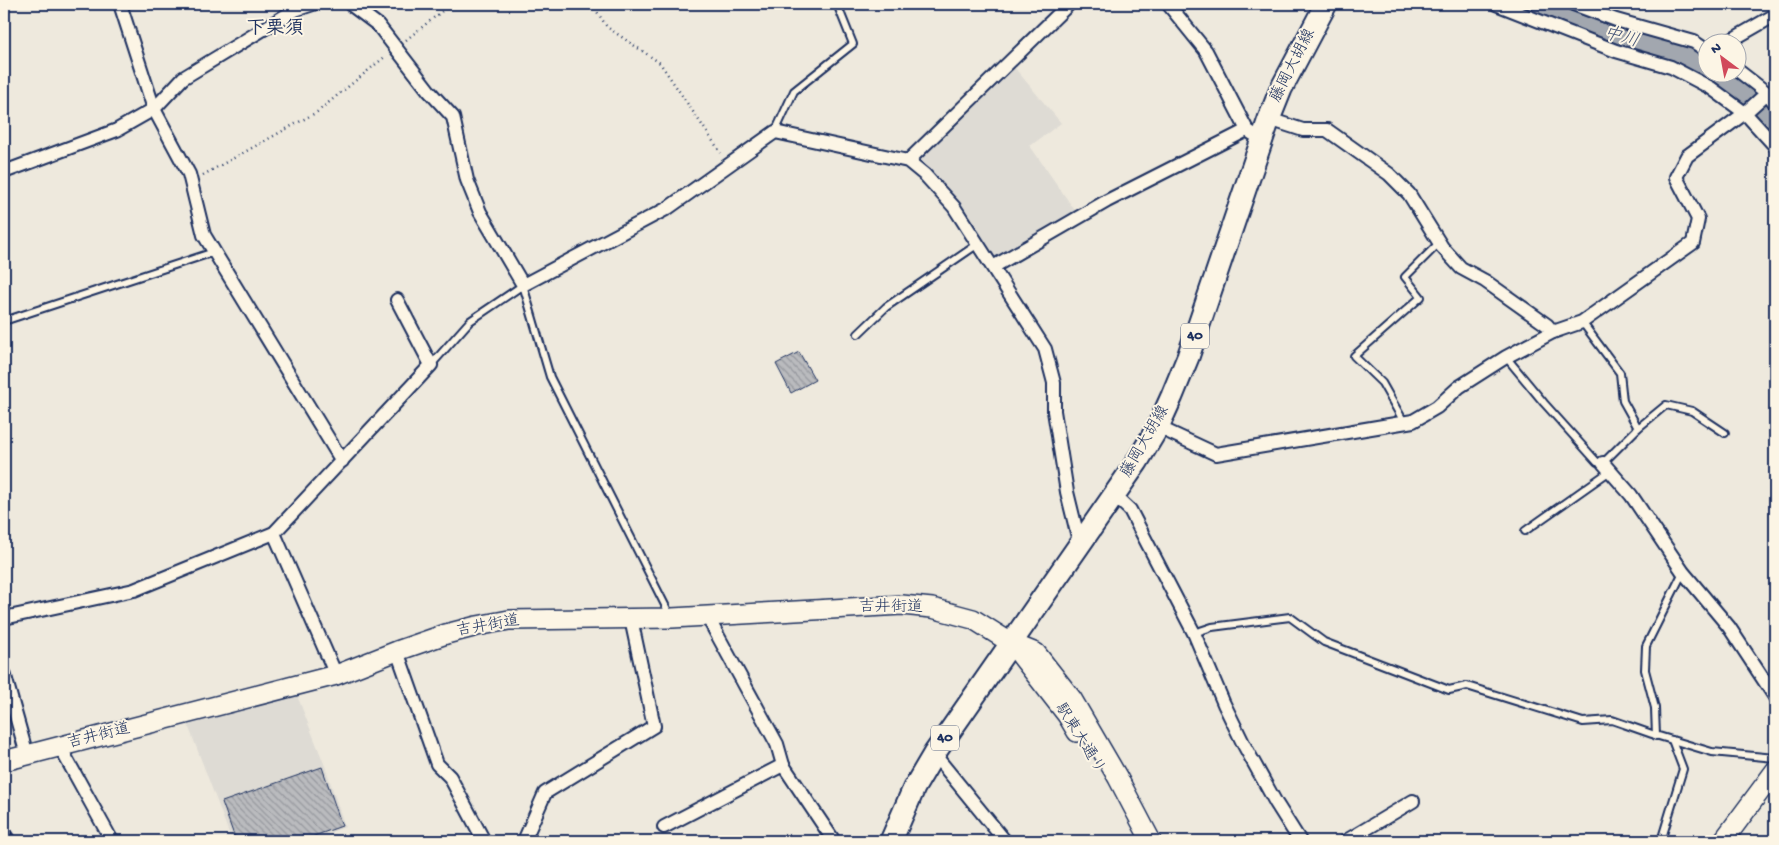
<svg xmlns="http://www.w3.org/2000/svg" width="1779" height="845" font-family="'Gochi Hand','Klee One',sans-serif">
<defs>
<pattern id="building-back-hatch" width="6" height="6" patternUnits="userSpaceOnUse" patternTransform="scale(1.25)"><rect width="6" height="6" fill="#babbbe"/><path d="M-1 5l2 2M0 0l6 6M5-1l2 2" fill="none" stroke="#96989e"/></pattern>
</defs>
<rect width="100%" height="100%" fill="#eee9dd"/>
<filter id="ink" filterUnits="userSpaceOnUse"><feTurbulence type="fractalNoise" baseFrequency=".02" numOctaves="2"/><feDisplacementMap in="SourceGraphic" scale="10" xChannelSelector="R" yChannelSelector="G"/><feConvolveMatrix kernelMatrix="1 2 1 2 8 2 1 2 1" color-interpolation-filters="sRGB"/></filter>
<g filter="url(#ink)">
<!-- built -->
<g fill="#dedbd4">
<polygon points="1013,66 1061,123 1030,146 1076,212 996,260 962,207 946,186 917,159"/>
<polygon points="296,693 325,766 345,827 306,841 232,841 188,725"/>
</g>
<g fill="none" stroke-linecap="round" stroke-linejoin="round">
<!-- river -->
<g stroke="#a2a7af" stroke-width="28">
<polyline points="1538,4 1564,12 1593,30 1648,47 1688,57 1706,67"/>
<polyline points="1716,72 1748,98 1775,127"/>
</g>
</g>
<!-- building -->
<g fill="url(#building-back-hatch)" stroke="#1b2f5e">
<polygon points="799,352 815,380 791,393 776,364"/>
<polygon points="322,767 342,826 300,841 236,841 222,802"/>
</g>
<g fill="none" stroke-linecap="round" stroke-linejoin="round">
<defs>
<g id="lane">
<polyline points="775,132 794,91 853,44 837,4"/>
<polyline points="4,321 214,252"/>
<polyline points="1582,322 1620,373 1623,401 1638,428"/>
<polyline points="858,334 886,307 978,244"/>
<polyline points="1506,357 1544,403 1597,462 1603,463 1638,428 1666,405 1692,411 1725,433"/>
<polyline points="431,365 470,321 523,285 550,377 670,615"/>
<polyline points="1404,422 1382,383 1354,356 1421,297 1405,277 1439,243"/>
<polyline points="1525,531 1610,471"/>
<polyline points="1194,633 1212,627 1290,617 1324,642 1449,690 1467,686 1583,722 1612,720 1652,734 1712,752 1775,758"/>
<polyline points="1656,736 1655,708 1645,670 1646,646 1683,572"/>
<polyline points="1661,841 1683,769 1672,740"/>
</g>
<g id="street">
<polyline points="120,4 154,109 189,174 204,235 342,461"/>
<polyline points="350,4 378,25 429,91 453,117 467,180 480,212 523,285 668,208 775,132 908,161 925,175 954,207 1045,349 1054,383 1054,411 1067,492 1080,545"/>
<polyline points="1168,4 1206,51 1247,130 1253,134"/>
<polyline points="1496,4 1616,51 1671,67 1711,88 1745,113 1775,146"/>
<polyline points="1573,4 1616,20 1694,42 1706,50"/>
<polyline points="1728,42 1775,15"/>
<polyline points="1736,69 1767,93 1775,103"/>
<polyline points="1269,119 1303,130 1327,130 1389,174 1409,194 1442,247 1461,268 1485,281 1547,325 1553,332"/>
<polyline points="908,161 1069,4"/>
<polyline points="4,172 117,130 154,109 183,78 295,10 313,4"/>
<polyline points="993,267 1107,201 1247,130"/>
<polyline points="1158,427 1216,454 1413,421 1437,407 1459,387 1506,357 1553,332 1582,322 1693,243 1698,219 1676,177 1687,156 1745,113 1767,93"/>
<polyline points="1603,463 1631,495 1683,572 1729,627 1775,697"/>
<polyline points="1114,495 1130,510 1194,633 1224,704 1244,745 1276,803 1300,841"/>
<polyline points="274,533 336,675"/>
<polyline points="707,616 777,744 783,765 834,841"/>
<polyline points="4,618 134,590 274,533 431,365 397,300"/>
<polyline points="397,651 437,764 450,777 484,841"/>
<polyline points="4,673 27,755"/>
<polyline points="60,747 112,841"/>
<polyline points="934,754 1005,841"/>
<polyline points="664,827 783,765"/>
<polyline points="524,841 545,793 654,726 631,619"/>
<polyline points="1346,841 1413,801"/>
</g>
<g id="secondary">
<polyline points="1012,644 1067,715 1077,732"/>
<polyline points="4,761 336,675 397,651 446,634 477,626 509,620 672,618 902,605 932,608 973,619 1011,643 1036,653 1072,699 1118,778 1151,841"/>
<polyline points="1723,841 1775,771"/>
</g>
<polyline id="primary" points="891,841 914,788 934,754 1137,462 1158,427 1172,396 1188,357 1269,119 1281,89 1326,4"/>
</defs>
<!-- lane casing -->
<use href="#lane" stroke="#1b2f5e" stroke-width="10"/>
<!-- street casing -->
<use href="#street" stroke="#1b2f5e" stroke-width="16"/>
<!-- secondary casing -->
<use href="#secondary" stroke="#1b2f5e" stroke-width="22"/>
<!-- primary casing -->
<use href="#primary" stroke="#1b2f5e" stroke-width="25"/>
<!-- path -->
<g stroke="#1b2f5e" stroke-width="2.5" stroke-dasharray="1 4" stroke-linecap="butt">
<polyline points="592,4 607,27 660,63 721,153"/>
<polyline points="406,40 451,4"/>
<polyline points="203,175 317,112 386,56"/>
</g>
<!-- lane -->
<use href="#lane" stroke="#fcf5e5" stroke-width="6"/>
<!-- street -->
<use href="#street" stroke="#fcf5e5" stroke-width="12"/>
<!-- secondary -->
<use href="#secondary" stroke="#fcf5e5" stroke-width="19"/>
<!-- primary -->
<use href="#primary" stroke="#fcf5e5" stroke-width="21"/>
<!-- rail -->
<polyline stroke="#1b2f5e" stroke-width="4" points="4,822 16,841"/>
</g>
</g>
<g text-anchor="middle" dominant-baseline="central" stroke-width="4" stroke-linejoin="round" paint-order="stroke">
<!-- shield labels -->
<g fill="#fcf5e5" stroke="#5e6a86" stroke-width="1">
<rect x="1181" y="323.5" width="28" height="25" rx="4"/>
<rect x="931" y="725.5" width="28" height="25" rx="4"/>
</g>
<g font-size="15" font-weight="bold" fill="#1b2f5e">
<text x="1195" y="336">40</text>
<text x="945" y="738">40</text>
</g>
<!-- street labels -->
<g font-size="16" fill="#1b2f5e" stroke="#fcf5e5">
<text transform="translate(1294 66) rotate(-63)">藤岡大胡線</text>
<text transform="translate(1146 442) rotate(-60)">藤岡大胡線</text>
<text x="891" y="608">吉井街道</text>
<text transform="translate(488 627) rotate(-10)">吉井街道</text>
<text transform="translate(99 737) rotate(-14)">吉井街道</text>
<text transform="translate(1079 739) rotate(58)">駅東大通り</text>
</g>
<!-- water labels -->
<g font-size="18" font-style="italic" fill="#445376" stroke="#fcf5e5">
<text transform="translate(1621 38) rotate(16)">中川</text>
</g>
<!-- quarter labels -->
<g font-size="19" font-weight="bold" fill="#1b2f5e" stroke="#fcf5e5">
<text x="275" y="29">下栗須</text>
</g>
</g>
<!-- margin -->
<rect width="1779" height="845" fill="none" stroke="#fcf5e5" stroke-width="20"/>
<rect x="10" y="10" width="1759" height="825" fill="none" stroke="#1b2f5e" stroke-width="2" filter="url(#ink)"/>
<!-- north arrow -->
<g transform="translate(1722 58) rotate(328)"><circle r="24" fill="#fcf5e5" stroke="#a2a6af"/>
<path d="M0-4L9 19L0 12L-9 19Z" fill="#d1495b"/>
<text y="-8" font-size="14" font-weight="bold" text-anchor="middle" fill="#1b2f5e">N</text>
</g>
</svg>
